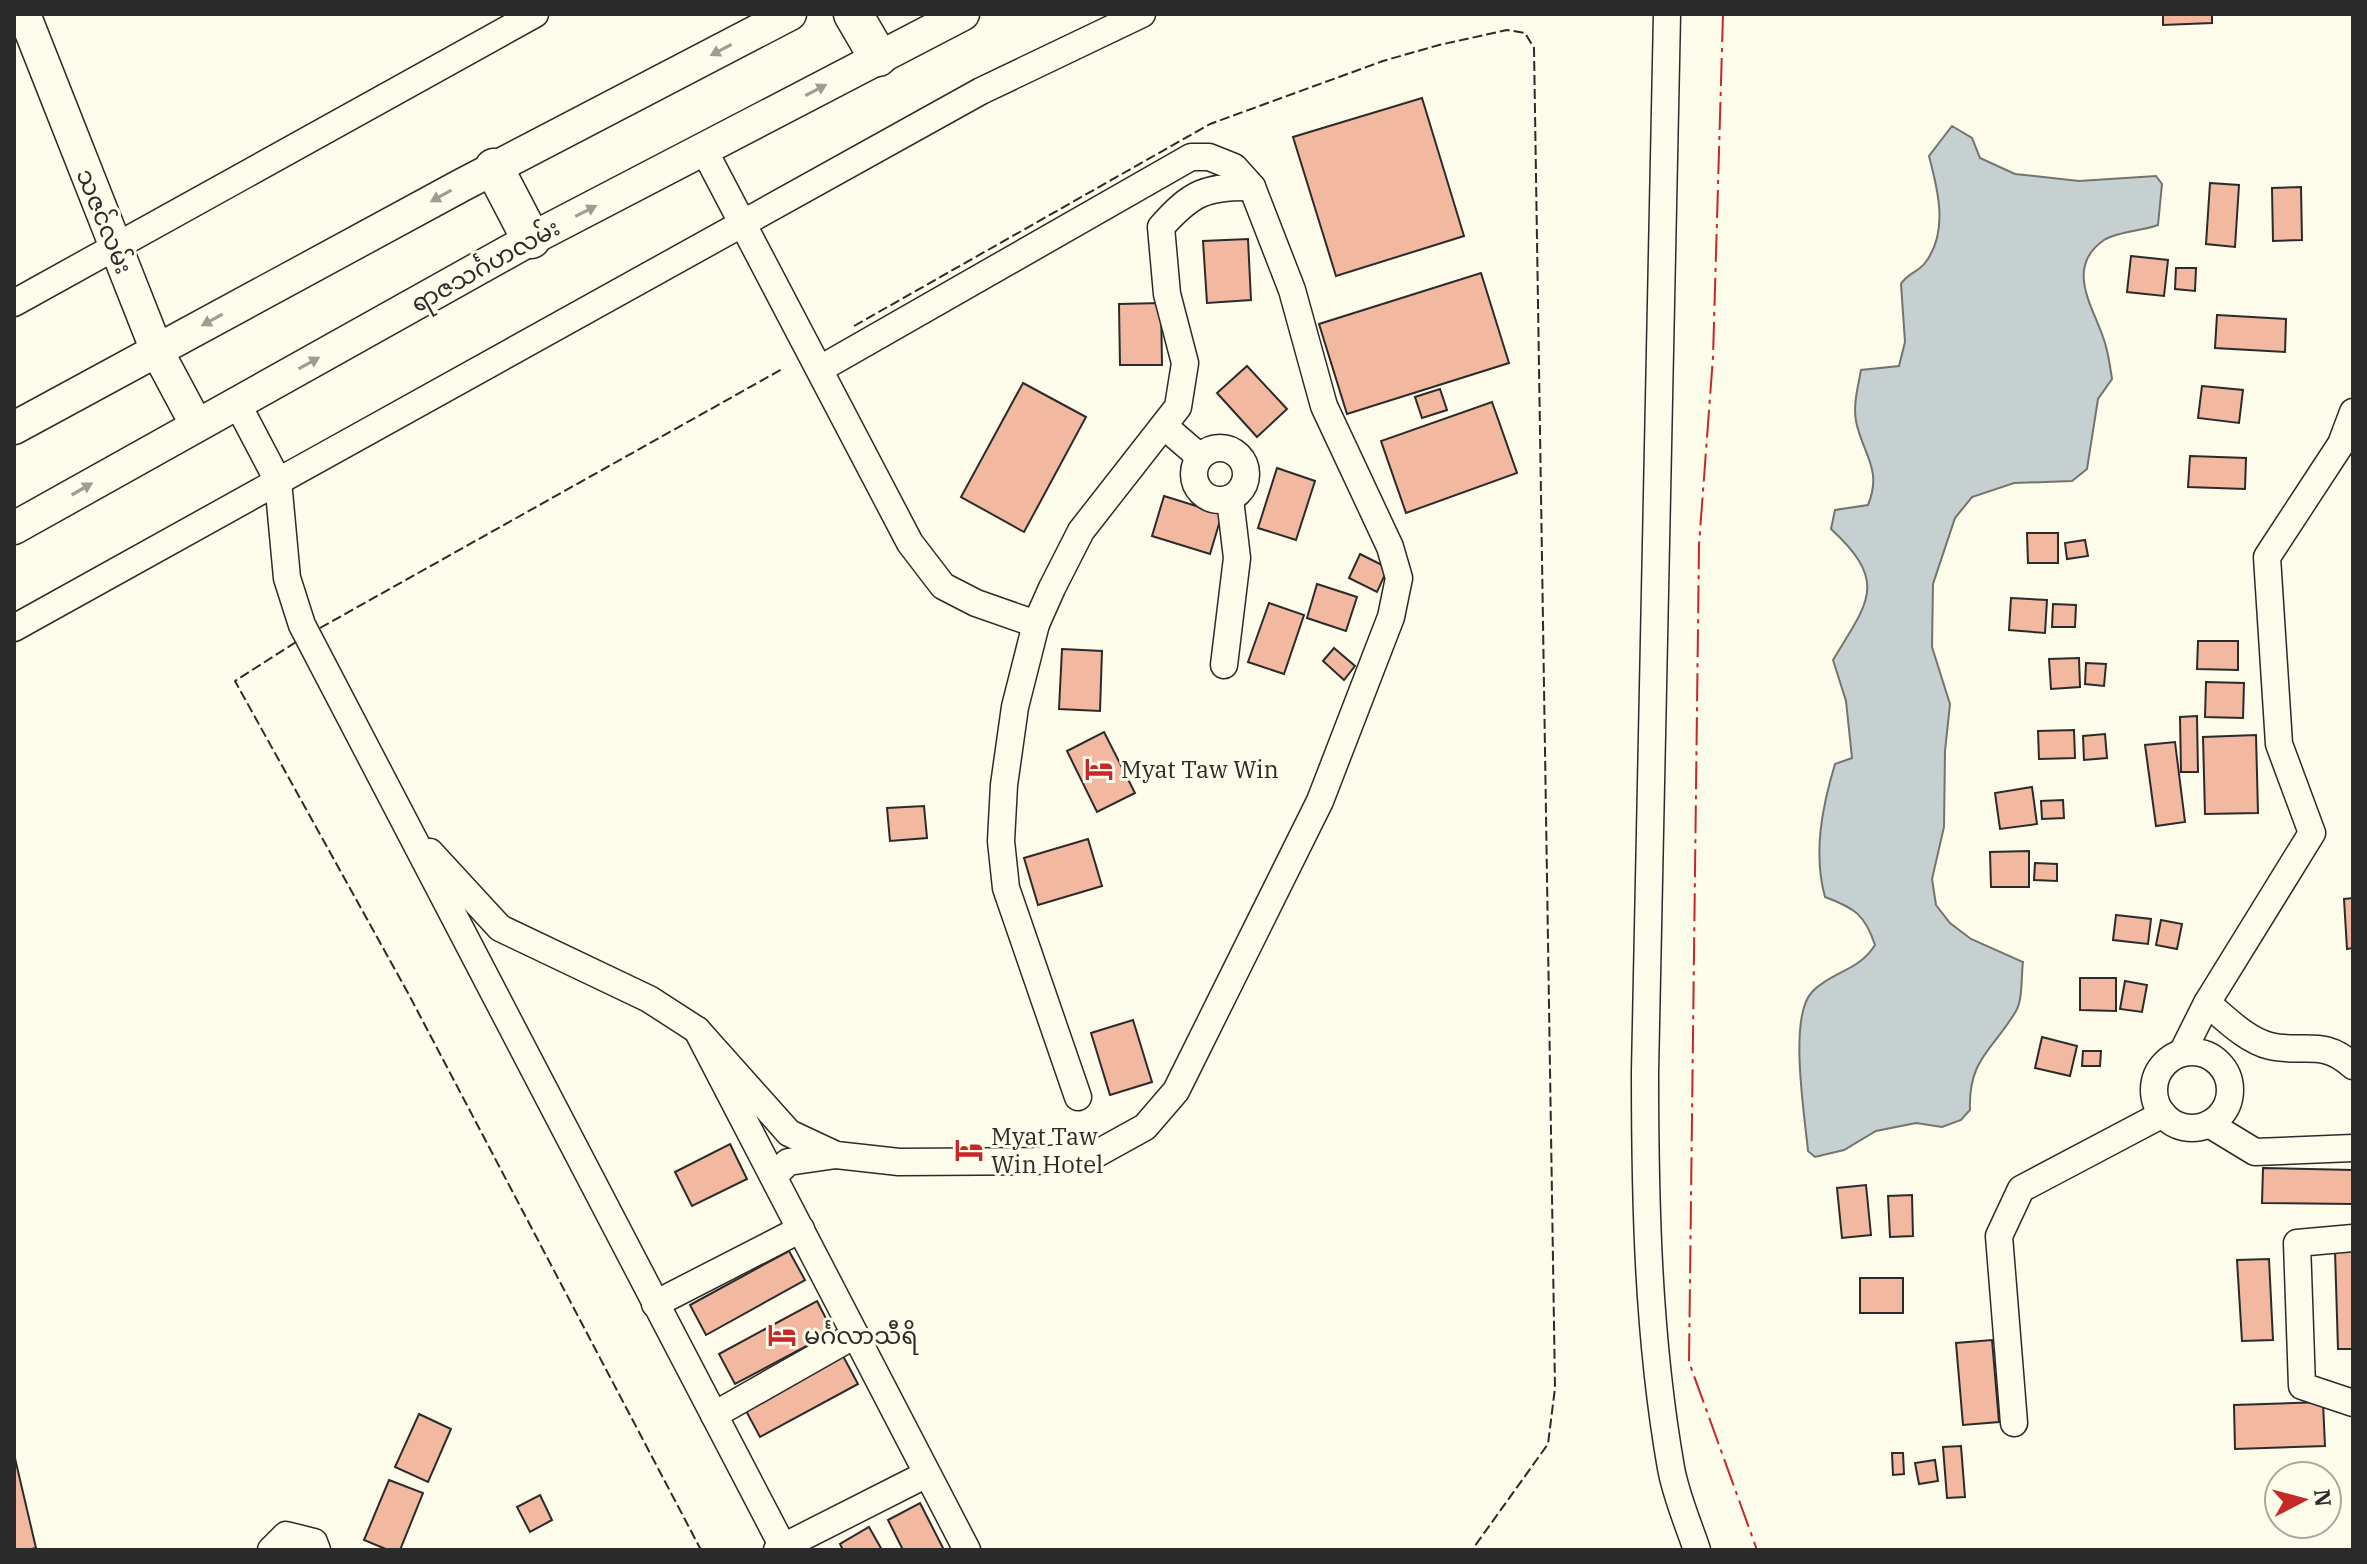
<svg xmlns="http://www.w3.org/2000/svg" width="2367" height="1564" font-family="'IBM Plex Serif','Noto Sans Myanmar',serif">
<rect width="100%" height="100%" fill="#fdfbea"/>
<!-- water -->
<path fill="#c7d0d0" stroke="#74746e" stroke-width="2" d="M1952,126L1972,138L1980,158L2015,174L2079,181L2156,176L2162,184L2158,225C2143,231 2118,231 2104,240C2065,267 2092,305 2103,337C2108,350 2110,365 2112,379L2098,399L2087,469L2072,481L2014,483L1972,497L1955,518L1933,584L1932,647L1950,704L1945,751L1944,827L1932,879L1936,905L1950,923L1971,939L2023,962C2021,976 2023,999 2016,1011C1993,1050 1968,1059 1970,1110L1961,1120L1942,1127L1916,1123L1876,1131L1844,1150L1815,1157L1808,1151C1805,1117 1788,1017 1812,992C1832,971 1858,972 1875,945C1865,915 1855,908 1825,897C1813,853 1822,807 1835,764L1852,758L1846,701L1833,660C1867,603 1890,583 1831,529L1835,510L1868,505C1883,469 1862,453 1856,421C1853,404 1858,387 1861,370L1899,366L1905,342L1901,284C1907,274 1918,272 1925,263C1949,232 1938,190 1929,156Z"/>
<!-- building -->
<g fill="#f2b8a0" stroke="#2b2b2b" stroke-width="2">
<polygon points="2163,14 2212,14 2212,23 2163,25"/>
<polygon points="1422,98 1464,236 1336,276 1293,137"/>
<polygon points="2210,183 2239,185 2235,247 2206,244"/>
<polygon points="2301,187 2302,240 2273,241 2272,188"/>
<polygon points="1248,239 1251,300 1207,303 1203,241"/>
<polygon points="2131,256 2168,260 2164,296 2127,292"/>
<polygon points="2176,268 2196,268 2195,291 2175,289"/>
<polygon points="1481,273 1509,363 1347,414 1319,324"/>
<polygon points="1161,303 1162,365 1120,365 1119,304"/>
<polygon points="2217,315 2286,319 2285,352 2215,348"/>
<polygon points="1247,366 1287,409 1257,437 1217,393"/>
<polygon points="1023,383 1086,417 1024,532 961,497"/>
<polygon points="2202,386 2243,390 2239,423 2198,418"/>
<polygon points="1440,389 1447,410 1422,418 1415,397"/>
<polygon points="1492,402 1517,473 1406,513 1381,441"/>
<polygon points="2190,456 2246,458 2245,489 2188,487"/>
<polygon points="1277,468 1315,481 1296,540 1258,528"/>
<polygon points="1164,496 1222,514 1210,554 1152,536"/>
<polygon points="2027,533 2058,533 2058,563 2028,563"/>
<polygon points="2085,540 2088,556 2067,559 2065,543"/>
<polygon points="1360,554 1388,568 1377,592 1349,578"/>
<polygon points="1317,584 1357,597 1346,631 1307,618"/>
<polygon points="2011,598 2047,600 2045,633 2009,630"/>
<polygon points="1269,603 1304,615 1284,674 1248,662"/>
<polygon points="2053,604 2076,605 2075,627 2052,627"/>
<polygon points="2198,641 2238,641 2238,670 2197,669"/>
<polygon points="1334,648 1355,666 1344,680 1323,661"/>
<polygon points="1062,649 1102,651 1100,711 1059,709"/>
<polygon points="2079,658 2080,687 2051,689 2049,659"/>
<polygon points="2086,663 2106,664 2104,686 2085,684"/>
<polygon points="2206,682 2244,683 2243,718 2205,717"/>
<polygon points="2197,716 2198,772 2181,772 2180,717"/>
<polygon points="2074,730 2075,758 2039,759 2038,731"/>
<polygon points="1104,732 1135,793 1097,812 1067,751"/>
<polygon points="2105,734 2107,758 2084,760 2083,736"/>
<polygon points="2256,735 2258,813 2205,814 2203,737"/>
<polygon points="2175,742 2185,822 2156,826 2145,745"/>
<polygon points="2032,787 2037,824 2000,829 1995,793"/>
<polygon points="2063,800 2064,818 2042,819 2041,801"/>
<polygon points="924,806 927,838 890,841 887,808"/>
<polygon points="1088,839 1102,886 1038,905 1024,858"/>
<polygon points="2029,851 2029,887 1991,887 1990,852"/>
<polygon points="2035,863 2057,864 2057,881 2034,880"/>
<polygon points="2353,898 2353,948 2347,949 2344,899"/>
<polygon points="2116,915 2151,919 2148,944 2113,940"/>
<polygon points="2161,920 2182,924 2177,949 2156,945"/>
<polygon points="2080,978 2116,978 2116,1011 2080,1010"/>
<polygon points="2125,981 2147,985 2142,1012 2120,1009"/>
<polygon points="1133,1020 1152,1082 1110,1095 1091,1033"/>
<polygon points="2042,1037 2077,1046 2070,1076 2035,1068"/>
<polygon points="2083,1051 2101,1051 2100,1066 2082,1066"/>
<polygon points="730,1144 747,1179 692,1206 675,1172"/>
<polygon points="2263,1168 2353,1170 2353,1204 2262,1203"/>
<polygon points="1866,1185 1871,1235 1842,1238 1837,1188"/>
<polygon points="1912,1195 1913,1236 1890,1237 1888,1196"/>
<polygon points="2353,1250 2353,1349 2338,1349 2335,1251"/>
<polygon points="789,1251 805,1280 706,1335 690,1305"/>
<polygon points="2269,1259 2273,1340 2242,1341 2237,1260"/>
<rect x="1860" y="1278" width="43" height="35"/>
<polygon points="817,1301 833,1332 735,1384 719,1354"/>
<polygon points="1992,1340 1999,1422 1963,1425 1956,1343"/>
<polygon points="843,1356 858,1384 760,1437 745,1409"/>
<polygon points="2323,1402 2325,1446 2235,1449 2234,1405"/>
<polygon points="419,1414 451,1429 428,1482 395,1467"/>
<polygon points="1961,1446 1965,1497 1947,1498 1943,1447"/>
<polygon points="1892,1453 1903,1453 1904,1474 1893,1475"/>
<polygon points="14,1454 36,1548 27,1550 14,1550"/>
<polygon points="1935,1460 1938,1481 1919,1484 1915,1463"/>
<polygon points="389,1480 423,1493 400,1550 388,1550 364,1540"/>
<polygon points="540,1495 552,1520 530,1532 517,1507"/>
<polygon points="920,1503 944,1550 903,1550 888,1520"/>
<polygon points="869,1527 882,1550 843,1550 840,1544"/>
</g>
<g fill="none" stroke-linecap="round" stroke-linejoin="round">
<defs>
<g id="minor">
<path d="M1667,14L1645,1072C1645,1205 1648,1337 1671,1468C1676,1496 1688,1523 1697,1550"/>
<polyline points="704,150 910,543 943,586 976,603 1036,624"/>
<polyline points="14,303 535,14"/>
<polyline points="237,403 278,481 287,578 302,625 783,1547"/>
<polyline points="1164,426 1200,457"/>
<circle cx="1220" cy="474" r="26"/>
<polyline points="14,628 981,91 1142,14"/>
<polyline points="1224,665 1237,558 1230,499"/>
<polyline points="430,852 500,928 649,999 697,1030 967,1550"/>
<polyline points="2207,1003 2312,833 2279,744 2267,557 2341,444 2353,412"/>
<polyline points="697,1030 789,1133 836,1155 899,1162 1036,1161 1098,1153 1145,1127 1176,1091 1320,801 1391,617 1399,578 1390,547 1324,406 1292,290 1252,187 1234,167 1209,157 1191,157 820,369"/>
<circle cx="2192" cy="1090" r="38"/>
<path d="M2182,1053L2207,1003C2225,1018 2246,1040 2270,1046C2303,1054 2323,1038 2353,1066"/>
<path d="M1078,1097L1006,888L1001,841L1004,785L1015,707L1036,624L1052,588L1081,531L1178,407L1185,363L1167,294L1161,227C1191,193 1206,186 1252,187"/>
<polyline points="2209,1124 2255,1152 2353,1148"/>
<polyline points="774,1176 788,1162 836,1155"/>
<polyline points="2353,1238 2297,1243 2302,1386 2353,1403"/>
<polyline points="655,1304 801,1229"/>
<polyline points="714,1415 855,1335"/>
<polyline points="2014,1423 1999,1236 2021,1189 2163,1114"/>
<polyline points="271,1550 286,1535 314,1542 317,1550"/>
<polyline points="777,1550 927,1474"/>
</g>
<g id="major">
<polyline points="24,14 157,351 196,424"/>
<polyline points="14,428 462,185 790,14"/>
<polyline points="14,528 531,239 963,14"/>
</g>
<g id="highway">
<polyline points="853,14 878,57"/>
<polyline points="494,168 531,239"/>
</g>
</defs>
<!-- minor casing -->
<use href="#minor" stroke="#2b2b2b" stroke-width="29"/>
<!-- major casing -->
<use href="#major" stroke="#2b2b2b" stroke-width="35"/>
<!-- highway casing -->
<use href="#highway" stroke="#2b2b2b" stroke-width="41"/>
<!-- minor -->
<use href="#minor" stroke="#fdfbea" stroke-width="26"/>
<!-- major -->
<use href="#major" stroke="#fdfbea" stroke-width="32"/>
<!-- highway -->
<use href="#highway" stroke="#fdfbea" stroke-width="38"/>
<!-- fence -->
<g stroke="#2b2b2b" stroke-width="2" stroke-dasharray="10 4" stroke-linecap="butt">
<polyline points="854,326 1210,124 1383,61 1439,45 1507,30 1525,33 1534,48 1555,1388 1548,1444 1472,1550"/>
<polyline points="320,628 784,368"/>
<polyline points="296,642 235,681 408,993 701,1550"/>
</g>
<!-- power -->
<polyline stroke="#c62828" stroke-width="2" stroke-dasharray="28 6 4 6" stroke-linecap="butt" points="1723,14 1713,357 1699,545 1689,1362 1757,1550"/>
</g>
<!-- one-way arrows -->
<defs><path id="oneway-solid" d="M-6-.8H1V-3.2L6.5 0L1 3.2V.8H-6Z" transform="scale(2)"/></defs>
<g fill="#9e9d94">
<use href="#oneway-solid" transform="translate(721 50) rotate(152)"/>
<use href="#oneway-solid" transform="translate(816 90) rotate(-28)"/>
<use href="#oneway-solid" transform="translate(441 196) rotate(151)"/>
<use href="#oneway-solid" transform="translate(586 211) rotate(-27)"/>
<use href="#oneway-solid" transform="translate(212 320) rotate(151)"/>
<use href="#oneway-solid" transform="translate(309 363) rotate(-29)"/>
<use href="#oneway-solid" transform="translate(82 489) rotate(-30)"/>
</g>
<!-- icons -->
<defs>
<symbol id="hotel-bare" viewBox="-9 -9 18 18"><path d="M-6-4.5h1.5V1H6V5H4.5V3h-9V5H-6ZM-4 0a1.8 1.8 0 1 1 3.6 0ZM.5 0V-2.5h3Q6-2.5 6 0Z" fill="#c62828" stroke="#fdfbea" stroke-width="2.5" paint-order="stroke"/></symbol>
</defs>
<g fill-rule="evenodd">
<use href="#hotel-bare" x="1079" y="749" width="40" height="40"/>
<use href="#hotel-bare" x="949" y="1130" width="40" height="40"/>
<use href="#hotel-bare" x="762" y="1315" width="40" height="40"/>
</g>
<g text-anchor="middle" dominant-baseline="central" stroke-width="6" stroke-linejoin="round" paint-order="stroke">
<!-- street labels -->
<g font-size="24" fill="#2b2b2b" stroke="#fdfbea">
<text transform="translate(105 221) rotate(68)">သဇင်လမ်း</text>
<text transform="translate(485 265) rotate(-29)">ရာဇသင်္ဂဟလမ်း</text>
</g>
<!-- poi labels -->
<g font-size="24" fill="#2b2b2b" stroke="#fdfbea" text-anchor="start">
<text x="1121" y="769">Myat Taw Win</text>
<text x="991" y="1136">Myat Taw<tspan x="991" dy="28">Win Hotel</tspan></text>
<text x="804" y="1335">မင်္ဂလာသီရိ</text>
</g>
</g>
<!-- border -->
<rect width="2367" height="1564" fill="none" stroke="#2b2b2b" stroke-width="32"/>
<!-- north arrow -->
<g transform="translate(2303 1500) rotate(84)"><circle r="38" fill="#fdfbea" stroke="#a9a89e" stroke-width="2"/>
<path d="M0-6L14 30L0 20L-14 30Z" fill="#c62828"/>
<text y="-12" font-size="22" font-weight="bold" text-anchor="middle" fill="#2b2b2b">N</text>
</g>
</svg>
